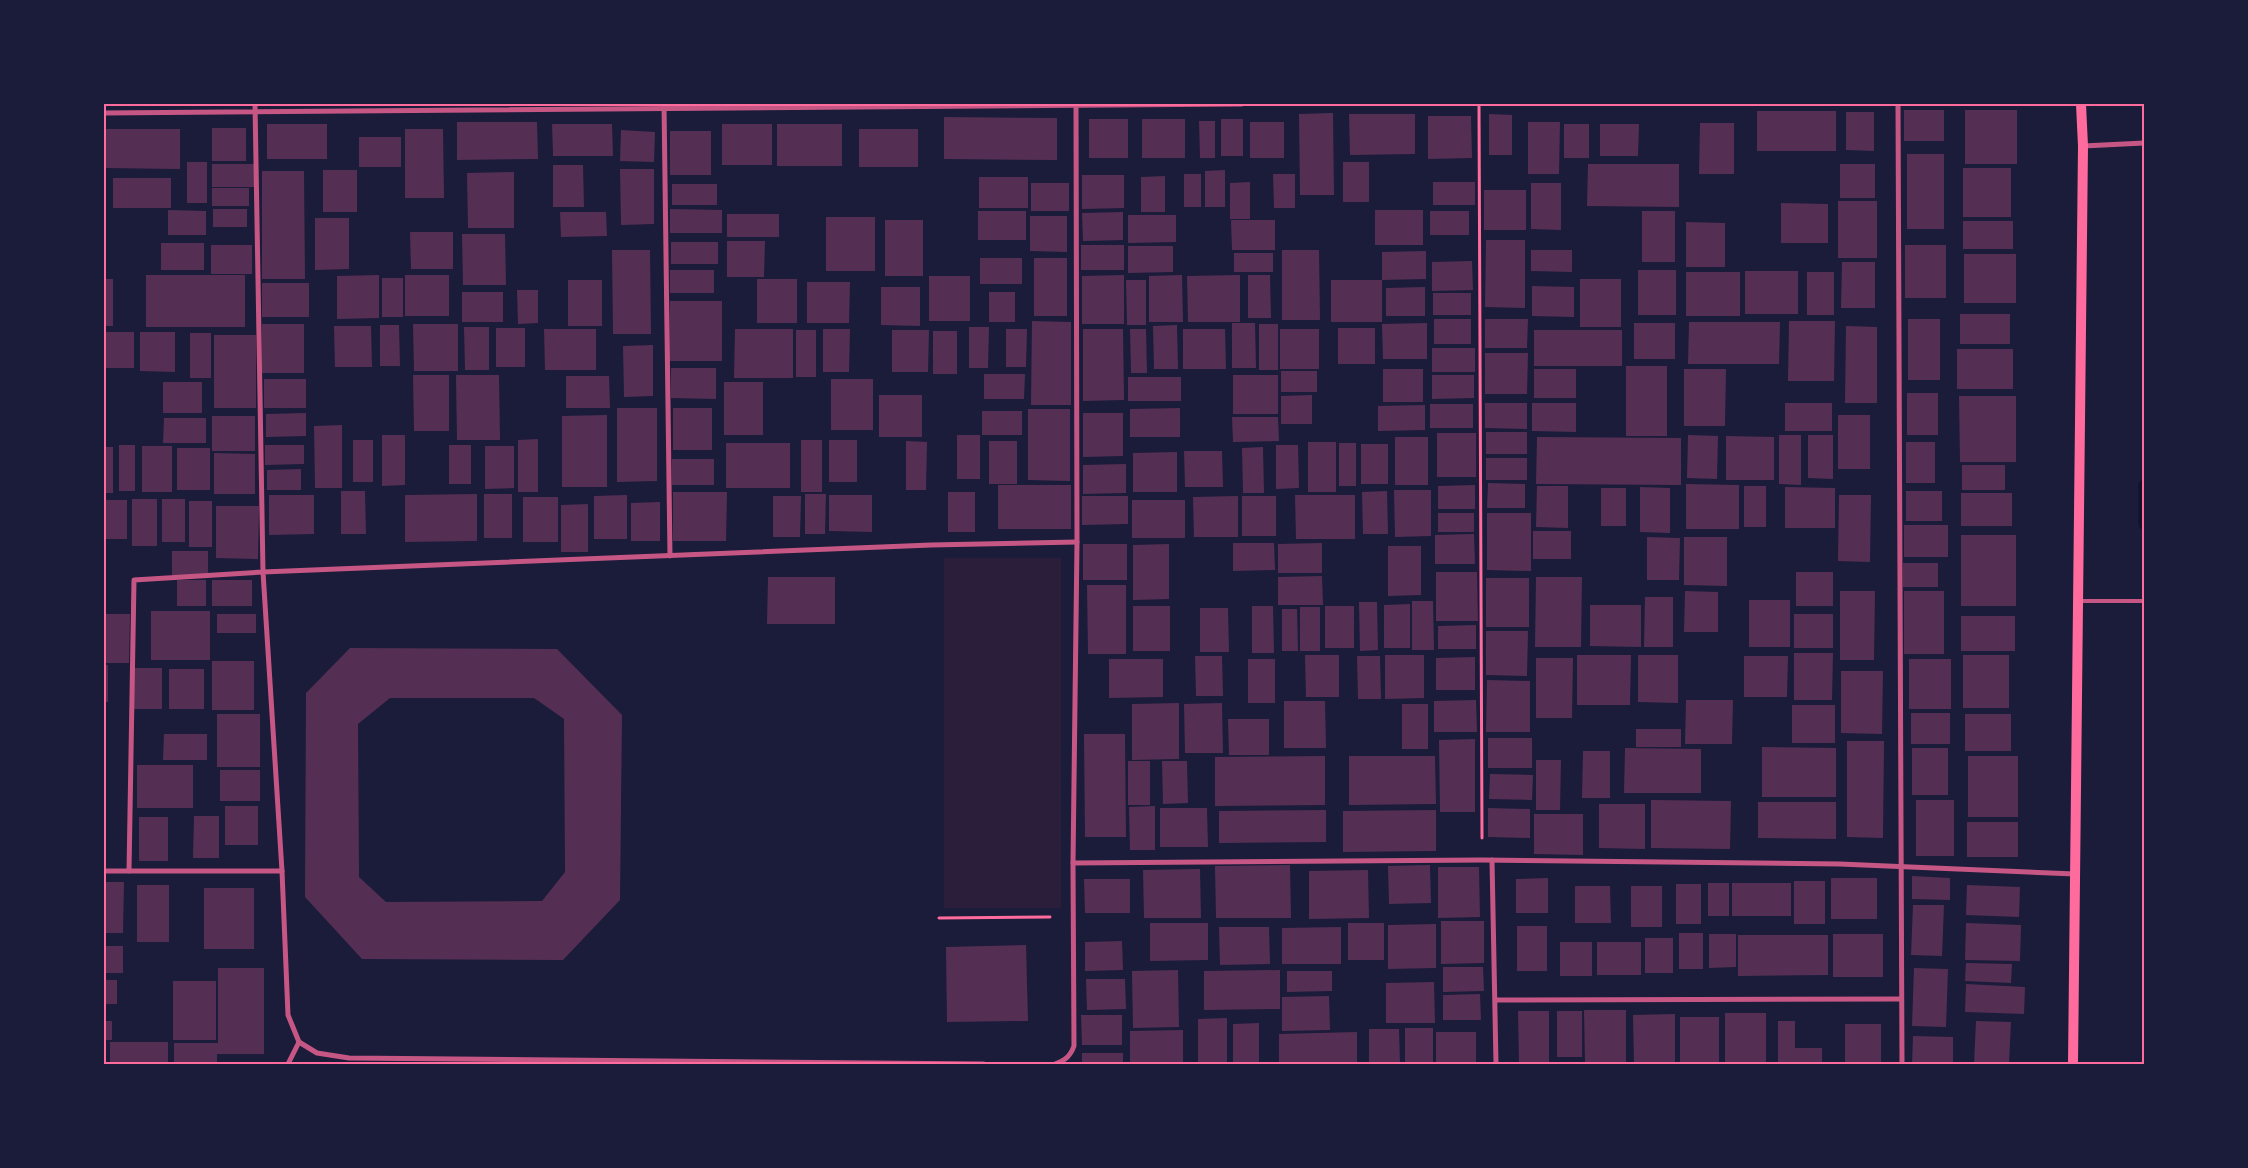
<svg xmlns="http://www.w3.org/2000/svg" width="2248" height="1168" font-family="'Golos Text',sans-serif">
<rect width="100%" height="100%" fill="#1b1b3a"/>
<!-- green -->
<rect fill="#2a1e3b" x="944" y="558" width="117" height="350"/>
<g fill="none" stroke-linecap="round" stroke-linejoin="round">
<!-- stream -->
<polyline stroke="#12122b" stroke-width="11" points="2144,485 2144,524"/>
</g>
<!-- building -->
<g fill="#542f53" fill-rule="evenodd">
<rect x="1904" y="110" width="40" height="31"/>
<rect x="1965" y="110" width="52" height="54"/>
<rect x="1757" y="111" width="79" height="40"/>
<polygon points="1846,112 1874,112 1874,151 1846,150"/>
<polygon points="1333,113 1334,195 1300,195 1299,114"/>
<polygon points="1349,114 1415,114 1415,154 1350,155"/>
<polygon points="1489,114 1512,115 1512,155 1489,155"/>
<polygon points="1428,116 1471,116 1472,158 1428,159"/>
<polygon points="944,117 1057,118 1057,160 944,159"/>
<rect x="1089" y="119" width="39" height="39"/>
<rect x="1142" y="119" width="43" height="39"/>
<rect x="1221" y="119" width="22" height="37"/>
<polygon points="1199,121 1215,121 1215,158 1200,158"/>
<polygon points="457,122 537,122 538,159 457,160"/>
<rect x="1250" y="122" width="34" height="36"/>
<polygon points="1528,122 1560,122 1559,174 1528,174"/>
<polygon points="1700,123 1734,123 1734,174 1699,174"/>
<rect x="267" y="124" width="60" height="35"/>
<polygon points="552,124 612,124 613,156 553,156"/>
<rect x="722" y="124" width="50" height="41"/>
<rect x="777" y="124" width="65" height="42"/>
<rect x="1564" y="124" width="25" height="34"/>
<polygon points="1600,124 1639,124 1638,156 1600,156"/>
<rect x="212" y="128" width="34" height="33"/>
<polygon points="104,129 180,129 180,169 104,168"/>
<polygon points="405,129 443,129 444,198 405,198"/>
<rect x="859" y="129" width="59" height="38"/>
<polygon points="621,130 655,132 654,162 620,161"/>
<rect x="670" y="131" width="41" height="44"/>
<rect x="359" y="137" width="42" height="30"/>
<rect x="1907" y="154" width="37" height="75"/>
<rect x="187" y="162" width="20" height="41"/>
<rect x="1343" y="162" width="26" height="40"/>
<rect x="212" y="164" width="42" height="23"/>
<polygon points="1588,164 1679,164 1679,207 1587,206"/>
<rect x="1840" y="164" width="35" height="34"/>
<polygon points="553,165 583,165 584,207 553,207"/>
<rect x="1963" y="168" width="48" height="49"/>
<polygon points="620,169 654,169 654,224 621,225"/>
<rect x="323" y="170" width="34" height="42"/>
<polygon points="1225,170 1225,207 1205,207 1205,171"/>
<polygon points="262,171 304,171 305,279 262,279"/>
<polygon points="514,172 514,228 468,228 467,173"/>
<rect x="1184" y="174" width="17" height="33"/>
<polygon points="1273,174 1295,174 1295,208 1274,208"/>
<polygon points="1082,175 1124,175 1124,208 1082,209"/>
<polygon points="1165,176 1165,212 1141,212 1141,177"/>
<rect x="979" y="177" width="49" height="31"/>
<rect x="113" y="178" width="58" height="30"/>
<polygon points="1250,182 1250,219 1230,219 1230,183"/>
<rect x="1433" y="182" width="42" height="23"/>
<rect x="1031" y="183" width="38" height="28"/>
<polygon points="1531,183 1561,183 1561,230 1531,229"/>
<rect x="672" y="184" width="45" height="21"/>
<rect x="212" y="188" width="37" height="18"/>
<rect x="1484" y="190" width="42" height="40"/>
<rect x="1838" y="201" width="39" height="57"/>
<polygon points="1781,203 1828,204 1828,243 1781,243"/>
<rect x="213" y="209" width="34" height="18"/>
<polygon points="670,209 722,210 722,233 670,233"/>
<polygon points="168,210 206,211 206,235 168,235"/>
<rect x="1375" y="210" width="48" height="35"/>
<rect x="978" y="211" width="48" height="29"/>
<rect x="1430" y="211" width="39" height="24"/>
<rect x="1642" y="211" width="33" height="51"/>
<polygon points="560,212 606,212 607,236 561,237"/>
<polygon points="1123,212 1123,240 1083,241 1082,213"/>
<rect x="727" y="214" width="52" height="23"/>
<polygon points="1128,215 1176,215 1176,242 1128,243"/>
<polygon points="1030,216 1067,216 1067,252 1030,251"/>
<rect x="826" y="217" width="49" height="54"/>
<polygon points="315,218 349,218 349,269 315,270"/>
<rect x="885" y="220" width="38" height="56"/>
<polygon points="1231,220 1275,220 1275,250 1232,250"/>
<rect x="1963" y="221" width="50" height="28"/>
<polygon points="1686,222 1725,223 1725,267 1686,267"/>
<polygon points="410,232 453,232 453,269 411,269"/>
<polygon points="462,234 505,234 506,285 463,285"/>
<polygon points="1486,240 1525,240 1525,308 1485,307"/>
<polygon points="727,241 765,241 764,277 727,277"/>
<rect x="671" y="242" width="47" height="22"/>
<rect x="161" y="243" width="43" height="27"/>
<rect x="211" y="245" width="41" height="29"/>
<rect x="1081" y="245" width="43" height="25"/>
<rect x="1905" y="245" width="41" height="53"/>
<polygon points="1128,246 1173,246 1173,272 1128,273"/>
<polygon points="612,250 650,250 651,334 613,334"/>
<polygon points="1282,250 1319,250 1320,320 1282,320"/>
<polygon points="1531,250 1572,250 1572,272 1531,271"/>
<polygon points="1426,251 1426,279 1382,280 1382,252"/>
<rect x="1234" y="253" width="39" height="19"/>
<rect x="1964" y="254" width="52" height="49"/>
<rect x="980" y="258" width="42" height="26"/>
<rect x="1034" y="258" width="33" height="58"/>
<polygon points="1472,261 1473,290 1432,291 1432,262"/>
<polygon points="1842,262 1875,262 1875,308 1841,308"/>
<rect x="670" y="270" width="44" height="23"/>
<rect x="1638" y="270" width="38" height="45"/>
<rect x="1745" y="271" width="53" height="43"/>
<rect x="1686" y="272" width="54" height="44"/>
<rect x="1807" y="272" width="27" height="43"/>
<rect x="146" y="275" width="99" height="52"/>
<polygon points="379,275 379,318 337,319 337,276"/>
<rect x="405" y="275" width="44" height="41"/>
<polygon points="1124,275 1124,324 1082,324 1082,276"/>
<polygon points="1182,275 1183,322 1149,322 1149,276"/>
<polygon points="1240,275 1240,322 1188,322 1187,276"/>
<polygon points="1248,275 1270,275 1271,318 1248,318"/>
<rect x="929" y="276" width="41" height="45"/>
<rect x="382" y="278" width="21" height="39"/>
<rect x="104" y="279" width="9" height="47"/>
<rect x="757" y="279" width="40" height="44"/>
<rect x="1580" y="279" width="41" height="48"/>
<rect x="568" y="280" width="34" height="46"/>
<polygon points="1126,280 1146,280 1146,325 1127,325"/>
<rect x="1331" y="280" width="51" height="42"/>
<polygon points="807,282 850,282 849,323 807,323"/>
<rect x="262" y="283" width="47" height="34"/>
<polygon points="1532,286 1574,287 1574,317 1532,316"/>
<polygon points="881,287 920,287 920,326 881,325"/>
<polygon points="1425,287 1425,316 1386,316 1386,288"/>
<polygon points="517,290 538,290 538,323 518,324"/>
<rect x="462" y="292" width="41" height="30"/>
<rect x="989" y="292" width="26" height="30"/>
<rect x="1433" y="293" width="38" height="22"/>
<polygon points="670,301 722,301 722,361 669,361"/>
<rect x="1960" y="314" width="50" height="30"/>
<rect x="1434" y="319" width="37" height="25"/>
<polygon points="1485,319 1528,319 1527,348 1485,348"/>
<rect x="1908" y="319" width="32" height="61"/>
<polygon points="1032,321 1071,322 1071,405 1031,405"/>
<polygon points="1789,321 1835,321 1834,381 1788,381"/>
<polygon points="1689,322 1780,322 1779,364 1688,364"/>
<polygon points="1232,323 1255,323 1256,368 1232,368"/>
<polygon points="1427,323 1427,359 1383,359 1382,324"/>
<rect x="1634" y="323" width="41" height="36"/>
<rect x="262" y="324" width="42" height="49"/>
<polygon points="413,324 458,324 458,371 414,371"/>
<rect x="1259" y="324" width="19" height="46"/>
<polygon points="380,325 399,325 400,366 380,366"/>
<polygon points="1177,325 1178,369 1154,369 1153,326"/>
<polygon points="334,326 371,326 372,367 335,367"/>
<polygon points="1846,326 1877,327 1877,403 1845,403"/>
<polygon points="464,327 489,327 489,370 465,370"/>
<polygon points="969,327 989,327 988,368 969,368"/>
<rect x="496" y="328" width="29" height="39"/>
<rect x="1338" y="328" width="37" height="36"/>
<polygon points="544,329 596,329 596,370 545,370"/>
<polygon points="735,329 793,329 793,378 734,378"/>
<polygon points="823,329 850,329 849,372 823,372"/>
<polygon points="1006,329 1027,329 1026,367 1006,367"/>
<polygon points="1083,329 1123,329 1124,400 1083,401"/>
<polygon points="1130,329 1146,329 1147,373 1131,373"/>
<polygon points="1183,329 1225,329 1226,369 1183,369"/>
<rect x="1280" y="329" width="39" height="40"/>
<rect x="796" y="330" width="20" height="47"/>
<polygon points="892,330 929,330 928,372 892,372"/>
<rect x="1534" y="330" width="88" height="36"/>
<rect x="933" y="331" width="24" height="43"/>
<rect x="104" y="332" width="30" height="36"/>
<polygon points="140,332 175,332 175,372 140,371"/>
<rect x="190" y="333" width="21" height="45"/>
<rect x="214" y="335" width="42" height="73"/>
<polygon points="653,345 653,396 624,397 623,346"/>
<rect x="1432" y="348" width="43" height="24"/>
<rect x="1957" y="349" width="56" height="40"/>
<polygon points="1485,353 1528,353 1527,394 1485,394"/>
<rect x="1626" y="366" width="41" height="70"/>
<polygon points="671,368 716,368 716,399 671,398"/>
<rect x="1383" y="369" width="40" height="33"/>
<rect x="1534" y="369" width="42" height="29"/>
<polygon points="1684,369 1726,369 1725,426 1684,426"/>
<rect x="1281" y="371" width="36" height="21"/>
<polygon points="984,374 1025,374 1024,399 984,399"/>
<polygon points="413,375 449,375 449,431 414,431"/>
<polygon points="456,375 499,375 500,440 457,440"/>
<rect x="1233" y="375" width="45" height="39"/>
<polygon points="1432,375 1474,375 1474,398 1432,399"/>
<polygon points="566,376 609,376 610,408 566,408"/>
<rect x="1128" y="377" width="53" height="24"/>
<rect x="264" y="379" width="42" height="29"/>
<rect x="831" y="379" width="42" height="51"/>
<rect x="163" y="382" width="39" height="31"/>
<rect x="724" y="382" width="39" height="53"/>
<rect x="1907" y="393" width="31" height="42"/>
<rect x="879" y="395" width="43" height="42"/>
<polygon points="1312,395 1312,424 1281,424 1281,396"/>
<polygon points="1959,396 2016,396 2016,462 1960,462"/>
<polygon points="1485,403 1527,403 1527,429 1485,428"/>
<polygon points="1532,403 1576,403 1576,432 1532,431"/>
<rect x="1785" y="403" width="47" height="28"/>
<rect x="1430" y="404" width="43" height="24"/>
<polygon points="1425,405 1425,430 1378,431 1378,406"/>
<polygon points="617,408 657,408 657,481 617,482"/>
<rect x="673" y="408" width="39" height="42"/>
<polygon points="1180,408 1180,437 1130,437 1130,409"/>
<polygon points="1028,409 1070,409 1070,481 1028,480"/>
<rect x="982" y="411" width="40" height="24"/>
<polygon points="306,413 306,436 266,437 266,414"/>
<polygon points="1083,413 1123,413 1123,456 1083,457"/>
<polygon points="607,415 607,487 562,487 562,416"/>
<rect x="1838" y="415" width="32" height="54"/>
<rect x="212" y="416" width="43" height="35"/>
<polygon points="1232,417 1278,417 1279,441 1233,442"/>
<polygon points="164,418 206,418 206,443 163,443"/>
<polygon points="342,425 342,488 315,488 314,426"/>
<rect x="1486" y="432" width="41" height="22"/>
<rect x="1437" y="433" width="39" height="44"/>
<polygon points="382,435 405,435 405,485 382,486"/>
<rect x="957" y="435" width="23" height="44"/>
<polygon points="1688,435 1718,436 1717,479 1687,478"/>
<polygon points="1779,435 1801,435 1801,485 1779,484"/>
<polygon points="1808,435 1833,435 1833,479 1808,478"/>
<polygon points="1726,436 1774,437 1774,480 1726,480"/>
<rect x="1395" y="437" width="33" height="48"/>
<polygon points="1537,437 1681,438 1681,485 1536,484"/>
<polygon points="538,439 538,492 518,492 518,440"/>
<rect x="353" y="440" width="20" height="42"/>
<rect x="801" y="440" width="21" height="52"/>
<rect x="829" y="440" width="28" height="42"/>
<polygon points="906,441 927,442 926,490 906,490"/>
<rect x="989" y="441" width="28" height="43"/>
<rect x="1308" y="442" width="28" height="50"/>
<rect x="1906" y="442" width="29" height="41"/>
<rect x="726" y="443" width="64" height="45"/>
<rect x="1339" y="443" width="17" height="43"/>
<rect x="1361" y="444" width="27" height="40"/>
<rect x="119" y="445" width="16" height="46"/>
<polygon points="265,445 304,445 304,464 265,465"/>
<rect x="449" y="445" width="22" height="39"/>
<polygon points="1276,445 1298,445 1299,488 1276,489"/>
<rect x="142" y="446" width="30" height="46"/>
<polygon points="485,446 514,446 514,488 485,489"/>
<rect x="104" y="447" width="9" height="46"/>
<polygon points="1263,447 1264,493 1243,493 1242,448"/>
<rect x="177" y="448" width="33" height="42"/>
<polygon points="1184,451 1222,451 1223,487 1185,487"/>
<polygon points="1177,452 1177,492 1133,492 1133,453"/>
<polygon points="214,453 255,454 255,494 214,494"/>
<rect x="1486" y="458" width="41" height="22"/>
<rect x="672" y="459" width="42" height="26"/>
<polygon points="1126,464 1126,493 1083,494 1083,465"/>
<rect x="1962" y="465" width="43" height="25"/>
<polygon points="301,469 301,490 267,490 267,470"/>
<polygon points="1488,483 1525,484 1525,508 1487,508"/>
<polygon points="1686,484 1739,485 1739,529 1686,529"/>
<rect x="998" y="485" width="73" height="44"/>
<polygon points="1475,485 1475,509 1438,509 1438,486"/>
<polygon points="1537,486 1568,486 1568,528 1536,527"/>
<rect x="1744" y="486" width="22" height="41"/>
<polygon points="1640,487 1670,488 1670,533 1640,532"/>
<polygon points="1785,487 1835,488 1835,528 1785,528"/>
<rect x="1601" y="488" width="25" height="38"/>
<polygon points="1394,490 1431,490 1431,536 1395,537"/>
<polygon points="341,491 365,491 366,534 341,534"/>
<polygon points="1387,491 1388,534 1363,534 1362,492"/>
<rect x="1906" y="491" width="36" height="30"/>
<polygon points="673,492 727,492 726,541 673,541"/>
<rect x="948" y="492" width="27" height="40"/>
<rect x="1961" y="493" width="51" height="33"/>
<polygon points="477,494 477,541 405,542 405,495"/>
<rect x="484" y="494" width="28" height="44"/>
<polygon points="805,494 826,494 825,534 805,534"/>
<polygon points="269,495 314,495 314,534 269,535"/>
<polygon points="627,495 627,539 594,539 594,496"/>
<polygon points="829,495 872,495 872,532 829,531"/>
<polygon points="1295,495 1355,495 1355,539 1296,539"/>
<polygon points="1839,495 1871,495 1870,562 1838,561"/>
<polygon points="773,496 801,496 800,537 773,537"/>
<polygon points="1082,496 1128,496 1128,524 1082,525"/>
<polygon points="1238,496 1238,537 1194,537 1193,497"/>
<rect x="1242" y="496" width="34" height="40"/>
<rect x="523" y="497" width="35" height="45"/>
<rect x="132" y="499" width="25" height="47"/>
<rect x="162" y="499" width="23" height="43"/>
<rect x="104" y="500" width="23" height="39"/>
<rect x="1132" y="500" width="53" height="38"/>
<rect x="189" y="501" width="23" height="46"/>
<polygon points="660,502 660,541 631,541 631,503"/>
<polygon points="588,504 588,552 561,552 561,505"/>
<polygon points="216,506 259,506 258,559 216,558"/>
<rect x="1438" y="513" width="36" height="19"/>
<polygon points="1487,513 1531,513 1531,571 1487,570"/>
<rect x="1904" y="525" width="44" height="32"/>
<rect x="1533" y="531" width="38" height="28"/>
<polygon points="1474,534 1475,564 1435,564 1435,535"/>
<rect x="1961" y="535" width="55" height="71"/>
<polygon points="1647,537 1680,538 1679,580 1647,580"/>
<polygon points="1684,537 1727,537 1727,586 1684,585"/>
<polygon points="1233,543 1274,543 1275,570 1233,571"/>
<polygon points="1322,543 1322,573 1278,573 1278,544"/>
<rect x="1083" y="544" width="44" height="36"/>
<polygon points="1169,544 1169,599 1133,600 1133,545"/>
<polygon points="1388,546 1421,546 1421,595 1388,596"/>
<rect x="172" y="551" width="36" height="24"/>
<rect x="1903" y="563" width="35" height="24"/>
<polygon points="1436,572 1477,572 1478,621 1436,621"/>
<rect x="1796" y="572" width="37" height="34"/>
<polygon points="1322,576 1323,605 1278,605 1278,577"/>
<polygon points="768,577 835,577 835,624 767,624"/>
<polygon points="1536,577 1582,577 1581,647 1535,647"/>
<rect x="1486" y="578" width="43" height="49"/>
<rect x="177" y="580" width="29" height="26"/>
<rect x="212" y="580" width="40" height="26"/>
<polygon points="1087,585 1126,585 1126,654 1088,654"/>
<polygon points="1685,591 1718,592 1718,632 1684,632"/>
<polygon points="1840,591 1875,591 1874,660 1840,660"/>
<rect x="1904" y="591" width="40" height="63"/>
<polygon points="1645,597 1673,597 1673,647 1644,647"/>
<rect x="1749" y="600" width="41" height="47"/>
<polygon points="1412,601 1433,601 1434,650 1412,650"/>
<polygon points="1359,602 1377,602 1378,650 1360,651"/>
<polygon points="1410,604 1410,648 1384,648 1384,605"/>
<polygon points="1590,605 1641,605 1641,647 1590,646"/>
<rect x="1133" y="606" width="37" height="45"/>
<polygon points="1252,606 1273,606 1274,653 1252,653"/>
<rect x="1325" y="606" width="29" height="42"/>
<rect x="1300" y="607" width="20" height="44"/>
<polygon points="1200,608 1228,608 1229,652 1200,652"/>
<polygon points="1282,609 1297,609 1298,651 1282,651"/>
<rect x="151" y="611" width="59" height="49"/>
<polygon points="104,614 130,614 129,663 104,663"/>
<rect x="217" y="614" width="39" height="19"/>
<rect x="1794" y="614" width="39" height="34"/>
<rect x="1961" y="616" width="54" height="35"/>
<polygon points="1476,625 1476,649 1438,649 1438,626"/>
<polygon points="1486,631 1528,631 1527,676 1486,675"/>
<path d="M350,648L557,649L622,715L620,900L563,960L362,959L305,897L306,693ZM390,698H534L564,719L565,872L542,901L386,902L359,877L358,724Z"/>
<polygon points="1794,653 1833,653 1832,700 1794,700"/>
<polygon points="1305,655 1339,655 1339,697 1306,697"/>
<polygon points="1385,655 1424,655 1424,698 1385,699"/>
<polygon points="1577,655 1631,655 1630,705 1577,705"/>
<polygon points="1638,655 1678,655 1678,703 1638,702"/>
<rect x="1963" y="655" width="46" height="53"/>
<polygon points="1195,656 1222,656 1223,696 1196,696"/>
<polygon points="1357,656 1380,656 1381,699 1358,699"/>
<polygon points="1744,656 1788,656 1787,697 1744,697"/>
<polygon points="1475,657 1475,690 1436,690 1436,658"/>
<polygon points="1536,658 1573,658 1572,718 1536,718"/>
<polygon points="1109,659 1163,659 1163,697 1109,698"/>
<rect x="1248" y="659" width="27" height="44"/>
<rect x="1909" y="659" width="42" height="50"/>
<rect x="212" y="661" width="42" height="49"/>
<rect x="104" y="665" width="4" height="37"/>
<rect x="134" y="668" width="28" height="41"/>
<rect x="169" y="669" width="35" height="40"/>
<polygon points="1841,671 1883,671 1882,734 1841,733"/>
<polygon points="1487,680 1530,681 1530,732 1486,732"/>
<polygon points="1476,700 1477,732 1434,732 1434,701"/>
<polygon points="1686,700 1733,700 1732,744 1685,744"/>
<polygon points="1284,701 1325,701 1326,748 1284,748"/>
<polygon points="1179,703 1179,759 1132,760 1132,704"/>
<polygon points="1222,703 1223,753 1185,753 1184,704"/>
<rect x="1402" y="704" width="26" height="45"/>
<rect x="1792" y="705" width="43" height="38"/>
<rect x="1911" y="713" width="39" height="31"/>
<rect x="217" y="714" width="43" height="53"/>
<rect x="1965" y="714" width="46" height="37"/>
<polygon points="1228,719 1269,719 1269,755 1229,755"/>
<rect x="1636" y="729" width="45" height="18"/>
<polygon points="164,734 207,734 207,760 163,760"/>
<polygon points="1084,734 1125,734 1126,837 1085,837"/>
<rect x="1488" y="738" width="44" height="30"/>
<polygon points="1475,739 1475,812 1440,812 1439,740"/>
<polygon points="1847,741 1884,741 1883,838 1847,837"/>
<polygon points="1762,747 1836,748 1836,797 1762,797"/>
<polygon points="1625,748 1701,749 1701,793 1624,793"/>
<rect x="1912" y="748" width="36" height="47"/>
<polygon points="1583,751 1610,751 1610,798 1582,798"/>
<polygon points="1325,756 1325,805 1215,806 1215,757"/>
<polygon points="1349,756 1435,756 1436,804 1349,805"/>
<rect x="1968" y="756" width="50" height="61"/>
<polygon points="1536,760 1561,760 1560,810 1536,810"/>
<rect x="1128" y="761" width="22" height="44"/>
<polygon points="1162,761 1187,761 1188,803 1163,804"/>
<rect x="137" y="765" width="56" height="43"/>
<rect x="220" y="770" width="40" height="31"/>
<polygon points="1490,774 1533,775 1532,800 1489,799"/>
<polygon points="1651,800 1731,801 1730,849 1651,848"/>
<rect x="1916" y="800" width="38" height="56"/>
<polygon points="1758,802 1836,802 1836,839 1758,838"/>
<polygon points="1599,804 1645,804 1645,849 1599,848"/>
<rect x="225" y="806" width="33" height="39"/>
<polygon points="1155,806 1155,850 1130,850 1129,807"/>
<polygon points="1160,808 1207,808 1208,847 1160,847"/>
<polygon points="1488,808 1530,809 1530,838 1488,837"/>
<polygon points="1326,810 1326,842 1219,843 1219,811"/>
<polygon points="1436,810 1436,851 1343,852 1343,811"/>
<polygon points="1534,814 1583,814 1583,855 1534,854"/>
<polygon points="194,816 219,816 219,858 193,858"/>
<rect x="139" y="817" width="29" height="44"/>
<rect x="1967" y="822" width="51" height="35"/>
<polygon points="1290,865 1291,918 1216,918 1215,866"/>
<polygon points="1430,865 1431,903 1389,904 1388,866"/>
<polygon points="1438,867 1479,867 1480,917 1438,918"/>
<polygon points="1200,869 1201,918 1144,918 1143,870"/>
<polygon points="1368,870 1369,918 1309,919 1309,871"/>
<polygon points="1912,876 1950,878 1950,900 1912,899"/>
<polygon points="1548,878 1548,913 1516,913 1516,879"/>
<rect x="1831" y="878" width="46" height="41"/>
<polygon points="1084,879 1130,879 1130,913 1085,913"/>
<rect x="1794" y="881" width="31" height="43"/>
<polygon points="104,882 124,882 123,933 104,933"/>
<rect x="1708" y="883" width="21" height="33"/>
<rect x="1732" y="883" width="59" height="33"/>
<rect x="1676" y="884" width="25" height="40"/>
<rect x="137" y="885" width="32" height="57"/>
<polygon points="1967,885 2020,887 2019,917 1966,915"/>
<polygon points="1575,886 1610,886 1611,923 1575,923"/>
<rect x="1631" y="886" width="31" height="41"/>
<rect x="204" y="888" width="50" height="61"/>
<polygon points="1913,905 1944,905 1942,956 1911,955"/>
<polygon points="1441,921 1484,921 1484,963 1441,964"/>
<polygon points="1150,923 1208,923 1208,960 1150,961"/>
<rect x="1348" y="923" width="36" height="37"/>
<polygon points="1966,923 2021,925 2020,961 1965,960"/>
<polygon points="1436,924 1436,968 1388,969 1388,925"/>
<rect x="1517" y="926" width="30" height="45"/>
<polygon points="1219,927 1269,927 1270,964 1220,965"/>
<polygon points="1341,927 1341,964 1282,964 1282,928"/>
<rect x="1679" y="933" width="24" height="36"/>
<polygon points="1709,934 1736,934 1736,967 1709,968"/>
<rect x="1833" y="934" width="50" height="43"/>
<polygon points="1738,935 1828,935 1828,975 1738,976"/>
<rect x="1645" y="938" width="28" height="35"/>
<polygon points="1122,941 1123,970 1085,971 1085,942"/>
<rect x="1560" y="942" width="32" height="34"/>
<rect x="1597" y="942" width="44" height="33"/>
<polygon points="1026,945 1028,1021 947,1022 946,947"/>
<rect x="104" y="946" width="19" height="27"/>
<polygon points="1966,963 2012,964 2011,983 1965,981"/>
<polygon points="1443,967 1483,967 1484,991 1443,992"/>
<polygon points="218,968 264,968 264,1054 217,1054 217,1064 174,1064 174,1043 218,1043"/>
<polygon points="1914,968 1948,969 1946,1027 1912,1026"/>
<polygon points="1178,970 1179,1027 1133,1028 1132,971"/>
<polygon points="1280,970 1280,1009 1204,1010 1204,971"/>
<polygon points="1287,971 1332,971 1332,991 1287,992"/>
<polygon points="1086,979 1125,979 1126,1009 1087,1010"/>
<rect x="104" y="980" width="13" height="24"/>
<rect x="173" y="981" width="43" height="59"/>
<polygon points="1434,982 1435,1023 1386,1023 1386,983"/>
<polygon points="1966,984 2025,987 2024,1014 1965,1012"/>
<polygon points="1480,994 1481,1020 1443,1020 1443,995"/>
<polygon points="1329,996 1330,1030 1282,1031 1282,997"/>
<polygon points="1584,1010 1626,1010 1626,1064 1585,1064"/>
<polygon points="1518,1011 1549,1011 1549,1064 1519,1064"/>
<rect x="1557" y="1011" width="25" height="46"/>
<rect x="1725" y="1013" width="41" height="51"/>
<polygon points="1675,1014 1675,1064 1634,1064 1633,1015"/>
<polygon points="1081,1015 1122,1015 1122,1045 1082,1045"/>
<rect x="1680" y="1017" width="39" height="47"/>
<polygon points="1227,1018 1227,1064 1198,1064 1198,1019"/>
<rect x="104" y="1021" width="8" height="19"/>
<polygon points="1778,1021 1795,1021 1795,1048 1822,1048 1822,1064 1778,1064"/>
<polygon points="1976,1021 2011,1022 2009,1064 1974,1064"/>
<polygon points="1259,1023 1259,1064 1233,1064 1233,1024"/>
<rect x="1845" y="1024" width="36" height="40"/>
<rect x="1405" y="1028" width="28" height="36"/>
<polygon points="1369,1029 1399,1029 1400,1064 1369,1064"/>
<polygon points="1183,1030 1183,1064 1130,1064 1130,1031"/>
<polygon points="1357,1032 1357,1064 1279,1064 1279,1034"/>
<rect x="1436" y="1032" width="40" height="32"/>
<polygon points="1913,1036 1953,1037 1953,1064 1912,1064"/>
<rect x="110" y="1042" width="58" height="22"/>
<rect x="1082" y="1053" width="41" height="11"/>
<rect x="221" y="1062" width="46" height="2"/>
</g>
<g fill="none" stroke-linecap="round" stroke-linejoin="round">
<!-- path -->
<g stroke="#ff6b9d" stroke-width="3">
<polyline points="1479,104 1482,838"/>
<polyline points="939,918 1050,917"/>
</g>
<!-- service -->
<polyline stroke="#c65784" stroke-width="4" points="2079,601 2144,601"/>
<!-- minor -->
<g stroke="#c65784" stroke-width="5">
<polyline points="664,104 670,556"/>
<polyline points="1898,104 1902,1064"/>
<polyline points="104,113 1242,104"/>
<polyline points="2083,146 2144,143"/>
<polyline points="1492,860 1496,1064"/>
<polyline points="1073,863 1482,860 1840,864 2075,874"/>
<polyline points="104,871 282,871"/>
<polyline points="129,871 134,580 263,572 255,104"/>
<polyline points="1496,1000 1901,999"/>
<polyline points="288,1064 299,1042"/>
<polyline points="984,1064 349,1058 317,1053 299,1042 288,1015 282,871 263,572 931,545 1077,542"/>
<path d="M1055,1064C1065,1060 1070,1057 1074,1046L1073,863L1077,542L1076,104"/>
</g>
<!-- secondary -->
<polyline stroke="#ff6b9d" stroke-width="10" points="2073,1064 2083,146 2081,104"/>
</g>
<!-- border -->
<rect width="2248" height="1168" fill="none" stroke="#1b1b3a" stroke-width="210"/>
<rect x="105" y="105" width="2038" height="958" fill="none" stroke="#ff6b9d" stroke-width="2"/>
</svg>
